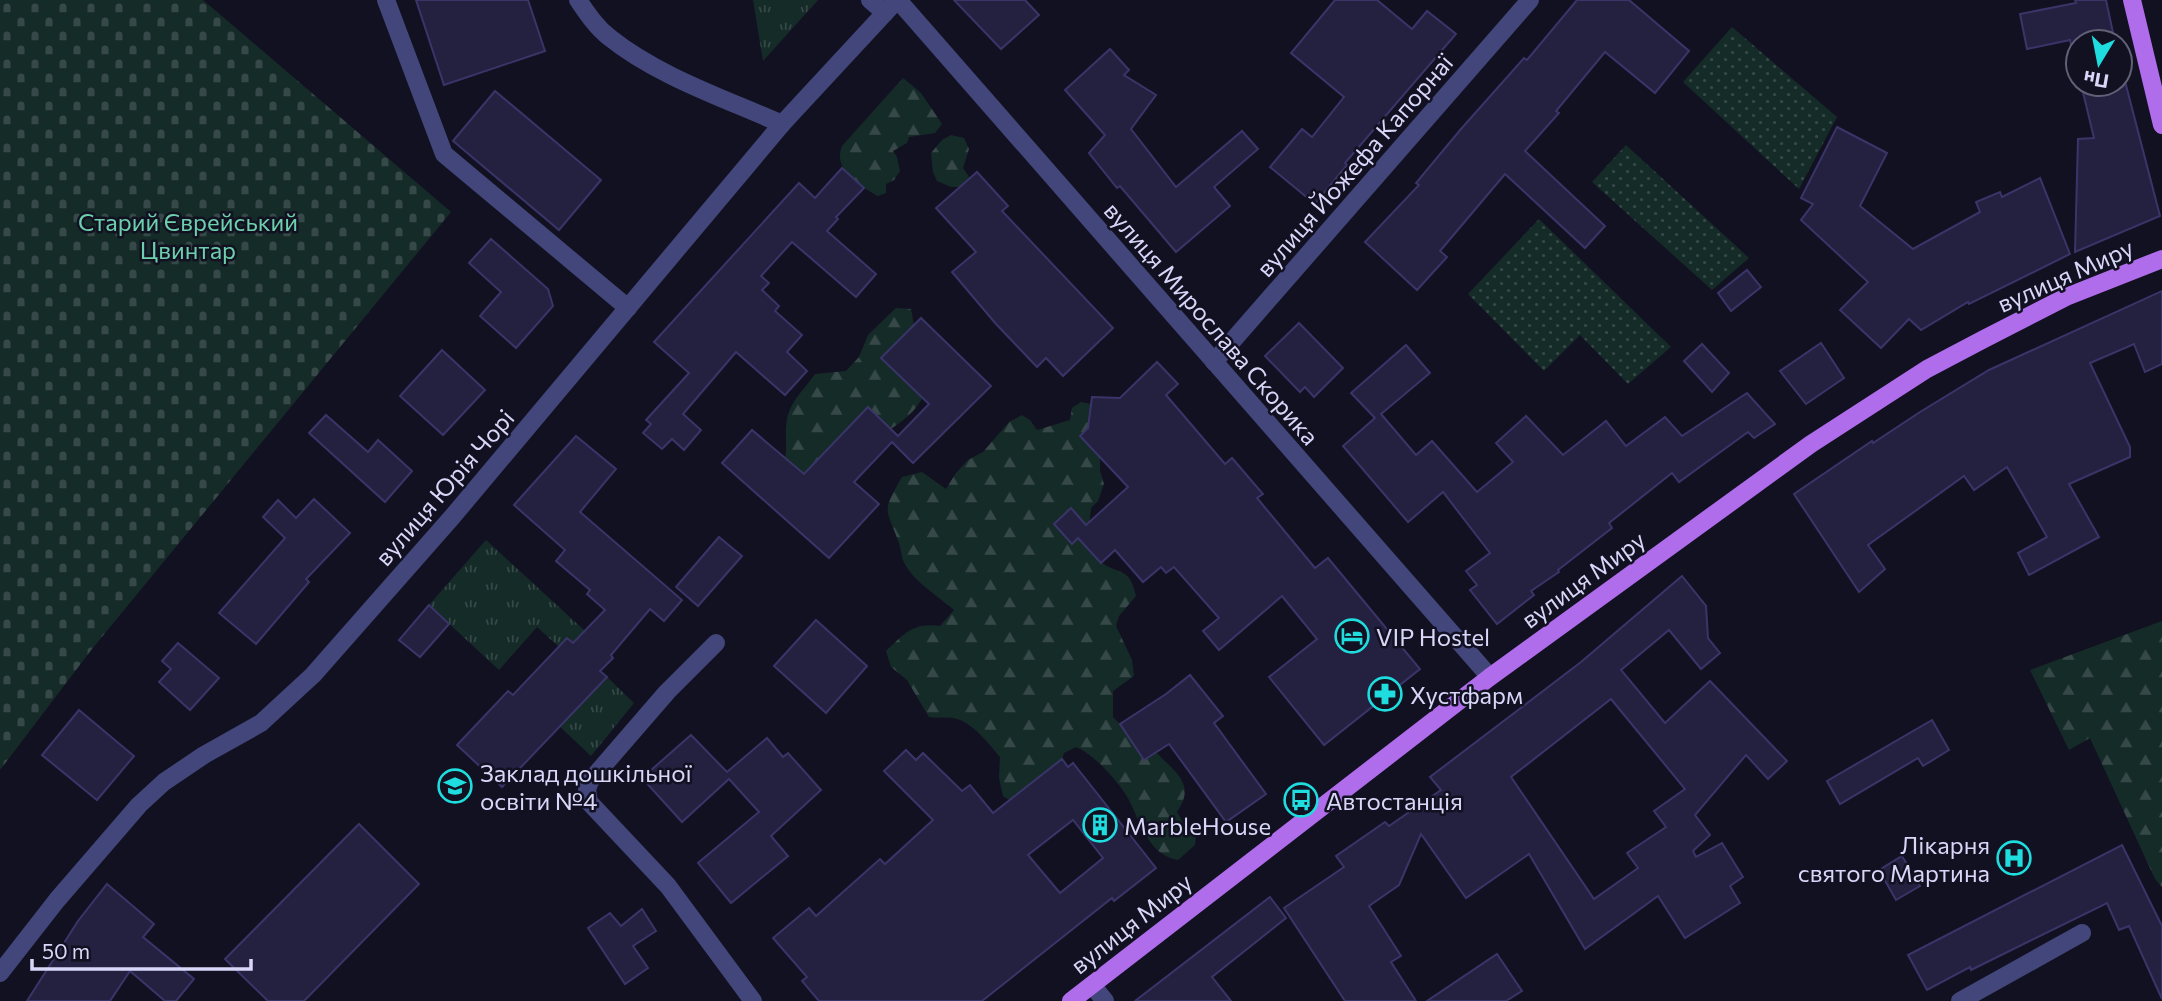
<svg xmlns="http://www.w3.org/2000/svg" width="2162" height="1001" font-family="Commissioner,sans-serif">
<defs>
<pattern id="grass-tufts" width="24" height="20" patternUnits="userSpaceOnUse" patternTransform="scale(1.75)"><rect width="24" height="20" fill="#152b28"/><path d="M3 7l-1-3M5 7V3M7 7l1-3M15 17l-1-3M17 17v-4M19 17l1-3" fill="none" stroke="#364948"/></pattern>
<pattern id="forest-firs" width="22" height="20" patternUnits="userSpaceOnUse" patternTransform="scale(1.75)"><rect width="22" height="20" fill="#152b28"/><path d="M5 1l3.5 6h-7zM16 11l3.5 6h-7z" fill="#364948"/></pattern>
<pattern id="cemetery-stones" width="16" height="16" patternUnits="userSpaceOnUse" patternTransform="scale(1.75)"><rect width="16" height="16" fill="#152b28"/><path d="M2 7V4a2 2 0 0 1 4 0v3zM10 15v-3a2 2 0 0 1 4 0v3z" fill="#364948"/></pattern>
<pattern id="garden-dots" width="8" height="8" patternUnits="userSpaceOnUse" patternTransform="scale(1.75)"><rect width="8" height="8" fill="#152b28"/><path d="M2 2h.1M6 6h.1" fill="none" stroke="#364948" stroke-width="1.8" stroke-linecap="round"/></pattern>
</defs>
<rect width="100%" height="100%" fill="#121121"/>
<!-- grass -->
<g fill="url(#grass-tufts)">
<polygon points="753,0 818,0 763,61"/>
<polygon points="486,540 585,631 573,643 567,638 559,647 537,627 499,670 429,605"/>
<polygon points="607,677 634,703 591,756 519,688 529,679 569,717"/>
</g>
<!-- forest -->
<g fill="url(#forest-firs)">
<path d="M903,78L921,93L942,124L935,133L909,137L907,143L893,151L897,157L900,171L894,180L886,184V193L878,196C860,186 832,169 842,146Z"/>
<polygon points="951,135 964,138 969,149 963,168 970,178 960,187 951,187 937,181 933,172 931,153 942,140"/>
<path d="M896,308L911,309L914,325L882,358L927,386C921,407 908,417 891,429L868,408L804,474L785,458C788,445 784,434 787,420C790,401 805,389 815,374L846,371L859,357L868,335Z"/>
<path d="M1081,402L1091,404L1100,457V471L1104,484L1098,501L1091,508L1089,528L1071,509L1054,524L1071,544L1079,537C1085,545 1093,558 1102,563C1122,576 1129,567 1136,596L1119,616L1116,626L1132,660L1134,676L1113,691V717L1120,724L1144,760L1156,752C1174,772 1197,783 1177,812L1185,826L1196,836L1195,845L1178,860C1149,855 1141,824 1129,800C1120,783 1094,754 1076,747L1064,753L1062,759L1026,787L1017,805L1003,796L999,778L1000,757C989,744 974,724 957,719C949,716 938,719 929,717L907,680L891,667L886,651C904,634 913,622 940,626L954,610C938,596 911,580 903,560C901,555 901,549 899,543C886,507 881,513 902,477L922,472L946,489L956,473L968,460L983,452L1009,422L1022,415L1030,420L1037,430L1070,420L1072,408Z"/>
<polygon points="2162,621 2162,887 2155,879 2090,738 2069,750 2030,670"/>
</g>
<!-- cemetery -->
<polygon fill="url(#cemetery-stones)" points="0,0 203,0 451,212 92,649 0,770"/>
<!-- garden -->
<g fill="url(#garden-dots)">
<polygon points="1732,27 1837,117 1799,189 1683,82"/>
<polygon points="1626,145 1749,258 1712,290 1592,182"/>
<polygon points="1539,219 1671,347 1628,384 1580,335 1544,371 1468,294"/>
</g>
<!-- building -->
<g fill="#232040" stroke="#3a3569" stroke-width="2" fill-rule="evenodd">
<polygon points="416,0 528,0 545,51 444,85"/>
<polygon points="954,0 1025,0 1039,15 1001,49"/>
<polygon points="1335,0 1377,0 1412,29 1427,11 1456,34 1345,163 1347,165 1315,204 1270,167 1302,129 1312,137 1344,97 1291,53"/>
<polygon points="1577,0 1629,0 1689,51 1655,93 1605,52 1556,111 1559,113 1525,151 1605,226 1585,248 1505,174 1440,251 1447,257 1417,290 1365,242 1419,185 1416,183 1461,129 1524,58 1527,60"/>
<polygon points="2075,0 2106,0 2115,42 2078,42 2078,72 2070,40 2027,49 2020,14 2076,3"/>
<polygon points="1110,49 1129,70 1124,75 1156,95 1131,129 1176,187 1242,131 1258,149 1214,187 1230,206 1176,252 1120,186 1117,188 1089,153 1105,135 1065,90"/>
<polygon points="2120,62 2160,216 2075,252 2078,139 2094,138 2081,84 2120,84"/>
<polygon points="495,91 601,180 559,230 453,141"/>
<polygon points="1837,127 1887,153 1860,206 1913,249 1980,212 1976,202 2000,192 2002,197 2040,178 2070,254 1969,304 1968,302 1921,330 1909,319 1881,348 1840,310 1868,282 1801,220 1813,204 1801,198"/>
<polygon points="842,168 864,188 836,217 838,219 827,231 876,274 856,297 792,242 761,276 769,283 762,290 779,306 775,311 802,335 787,352 807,371 785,395 736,352 683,414 701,430 684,450 672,439 662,449 643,433 651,424 646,420 689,373 654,342 799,183 815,198"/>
<polygon points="977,172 1008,206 1002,211 1113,328 1063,376 1046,358 1037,367 996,324 952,272 976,252 936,208"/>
<polygon points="491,239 548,289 553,306 516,348 480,316 501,292 469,263"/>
<polygon points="1747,270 1761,287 1731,311 1718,293"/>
<polygon points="2162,291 2162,364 2145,372 2134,344 2090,363 2130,447 2130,457 2069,484 2099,537 2029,575 2018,553 2047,537 2007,467 1974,490 1964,476 1868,545 1885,569 1859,592 1794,494 1872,441 1873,443 1920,412 1989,370"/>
<polygon points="921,318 991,386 913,463 892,442 854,482 879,504 829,558 722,463 752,430 804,474 868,407 898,436 929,404 881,358"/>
<polygon points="1299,323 1343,368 1314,397 1305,387 1300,392 1265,356"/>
<polygon points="1821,343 1844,378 1806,404 1780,371"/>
<polygon points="1702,344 1729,373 1712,392 1684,361"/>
<polygon points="1406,345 1430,373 1381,414 1416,455 1432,441 1477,492 1513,462 1496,443 1526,416 1563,455 1606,421 1626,446 1665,417 1682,436 1747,393 1775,424 1754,438 1748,432 1679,482 1672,473 1609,523 1612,528 1558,570 1559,572 1531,591 1534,595 1497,624 1470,590 1477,585 1466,571 1490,553 1443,492 1408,522 1343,446 1375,418 1351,393"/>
<polygon points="442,350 485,390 443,435 400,396"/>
<polygon points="1157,362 1178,384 1166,395 1225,464 1232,458 1263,494 1257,498 1315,568 1328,558 1420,669 1324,745 1269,677 1317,639 1282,596 1219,650 1203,631 1219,618 1174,567 1166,573 1161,567 1143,582 1115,550 1101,563 1078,538 1072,544 1054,524 1071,508 1086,525 1128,487 1080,436 1088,428 1092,397 1120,398"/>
<polygon points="326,415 368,452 378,440 412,471 385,502 309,433"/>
<polygon points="576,436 616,469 580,512 682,600 664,621 650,609 611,655 613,658 600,671 607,677 502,787 457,745 508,691 513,695 567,638 573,643 605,610 587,594 590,590 556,561 565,550 514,505"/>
<polygon points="314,499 350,533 306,579 309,582 256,644 219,613 285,538 263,517 278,500 296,518"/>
<polygon points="719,537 742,556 698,606 676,587"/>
<path d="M1682,576L1706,606L1708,638L1720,653L1701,669L1669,630L1621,670L1665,723L1710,681L1787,761L1768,779L1746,755L1695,815L1710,835L1693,851L1696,857L1722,843L1743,877L1730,886L1740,903L1685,938L1658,896L1585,949L1529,854L1466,898L1421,834L1399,885L1369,906L1401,956L1391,962L1416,1001H1345L1284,908L1344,867L1336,856L1385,822L1389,826L1441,790L1430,777L1581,662ZM1611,699L1685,789L1654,811L1666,827L1627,853L1638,868L1594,899L1511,777Z"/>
<polygon points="429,605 449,624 420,657 399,640"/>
<polygon points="816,620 867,666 826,713 774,666"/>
<polygon points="178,643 219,678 190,710 159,682 171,669 162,661"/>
<polygon points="1190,675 1223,716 1214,723 1266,794 1226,822 1169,744 1144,760 1120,724 1166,694"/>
<polygon points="79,710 134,756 97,800 42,755"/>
<polygon points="1932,720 1949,750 1923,766 1918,758 1840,804 1827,781"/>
<polygon points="691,735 727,772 767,738 783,757 788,753 821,790 771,836 788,856 731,903 698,863 759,812 729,779 682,822 642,778"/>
<path d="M906,750L916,760L923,753L962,791L970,785L993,813L1062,759L1068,767L1073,763L1156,868L1114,901L1112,898L982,1001H819L802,981L807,977L773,938L809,908L816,916L880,859L885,864L933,820L884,771ZM1073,820L1103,858L1060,893L1028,855Z"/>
<polygon points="359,824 419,884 304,1001 268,1001 225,959"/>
<polygon points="2122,845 2162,926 2162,999 2129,926 2119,930 2107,903 1971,970 1970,967 1927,990 1908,955"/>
<polygon points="1902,856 1920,886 1896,900 1879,870"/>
<polygon points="107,884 154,924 143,937 194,979 176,1001 165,1001 130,971 110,1001 27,1001 78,921"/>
<polygon points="1270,897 1286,918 1212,977 1231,1001 1135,1001"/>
<polygon points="642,909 656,931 633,946 648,968 625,984 588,928 610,913 621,926"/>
<polygon points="1497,954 1522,991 1506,1001 1427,1001"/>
</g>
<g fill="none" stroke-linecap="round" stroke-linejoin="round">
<!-- minor -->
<g stroke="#42467a" stroke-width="18">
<polyline points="386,0 444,154 628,308"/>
<path d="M578,0C587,13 596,27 609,37C657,76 726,99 782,124"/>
<polyline points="870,0 885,13"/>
<polyline points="898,0 1490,677"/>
<polyline points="1214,362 1530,0"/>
<polyline points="716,643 667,692 590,781 587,789 589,802 668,886 753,1001"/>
<polyline points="0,973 57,900 139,805 164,782 204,755 261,723 313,675 453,516 782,124 897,0"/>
<polyline points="1092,985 1105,1001"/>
<polyline points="1960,1001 2082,933"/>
</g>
<!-- major -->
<g stroke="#af6deb" stroke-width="18">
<polyline points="2132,0 2162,125"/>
<polyline points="1071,1001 1490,677 1811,444 1927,369 1984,339 2066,297 2162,259"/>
</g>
</g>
<!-- icons -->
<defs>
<symbol id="hotel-ring" viewBox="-11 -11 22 22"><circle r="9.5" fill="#121121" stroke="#1fddde" stroke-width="1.5"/><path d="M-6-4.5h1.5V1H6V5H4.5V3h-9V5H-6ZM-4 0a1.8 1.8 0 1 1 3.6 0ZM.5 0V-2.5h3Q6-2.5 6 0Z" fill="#1fddde"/></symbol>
<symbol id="pharmacy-ring" viewBox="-11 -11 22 22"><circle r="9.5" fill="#121121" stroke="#1fddde" stroke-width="1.5"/><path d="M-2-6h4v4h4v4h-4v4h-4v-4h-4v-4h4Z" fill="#1fddde"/></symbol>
<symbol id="school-ring" viewBox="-11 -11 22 22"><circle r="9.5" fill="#121121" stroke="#1fddde" stroke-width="1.5"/><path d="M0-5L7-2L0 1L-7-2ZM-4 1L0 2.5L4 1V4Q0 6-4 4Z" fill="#1fddde"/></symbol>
<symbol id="bus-ring" viewBox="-11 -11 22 22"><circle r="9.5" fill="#121121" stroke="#1fddde" stroke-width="1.5"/><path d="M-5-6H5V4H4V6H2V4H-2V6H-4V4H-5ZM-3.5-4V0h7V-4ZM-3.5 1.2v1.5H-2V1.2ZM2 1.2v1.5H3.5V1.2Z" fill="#1fddde"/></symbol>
<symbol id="building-ring" viewBox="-11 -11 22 22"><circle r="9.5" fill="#121121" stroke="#1fddde" stroke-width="1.5"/><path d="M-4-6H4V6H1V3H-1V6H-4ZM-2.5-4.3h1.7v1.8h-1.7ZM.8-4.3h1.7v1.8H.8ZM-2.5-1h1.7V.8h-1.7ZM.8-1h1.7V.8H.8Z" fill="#1fddde"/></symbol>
<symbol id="hospital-ring" viewBox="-11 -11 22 22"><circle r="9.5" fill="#121121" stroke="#1fddde" stroke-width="1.5"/><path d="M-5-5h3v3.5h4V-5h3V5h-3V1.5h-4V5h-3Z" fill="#1fddde"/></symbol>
</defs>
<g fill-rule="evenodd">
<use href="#hotel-ring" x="1333" y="617" width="38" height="38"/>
<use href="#pharmacy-ring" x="1366" y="675" width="38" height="38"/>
<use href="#school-ring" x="436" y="767" width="38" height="38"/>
<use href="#bus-ring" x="1282" y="781" width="38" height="38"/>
<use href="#building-ring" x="1081" y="806" width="38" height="38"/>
<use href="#hospital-ring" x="1995" y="839" width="38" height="38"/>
</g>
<g text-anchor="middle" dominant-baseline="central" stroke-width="5" stroke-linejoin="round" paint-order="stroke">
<!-- street labels -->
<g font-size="24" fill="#d8d7f9" stroke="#121121">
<text transform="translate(1354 165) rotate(-49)">вулиця Йожефа Капорнаї</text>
<text transform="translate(2065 275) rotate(-24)">вулиця Миру</text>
<text transform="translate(1212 323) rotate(49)">вулиця Мирослава Скорика</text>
<text transform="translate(444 487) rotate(-49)">вулиця Юрія Чорі</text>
<text transform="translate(1583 579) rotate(-36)">вулиця Миру</text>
<text transform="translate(1131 923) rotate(-38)">вулиця Миру</text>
</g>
<!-- park labels -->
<g font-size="24" fill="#6dd0ad" stroke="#121121">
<text x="188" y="221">Старий Єврейський<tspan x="188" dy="28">Цвинтар</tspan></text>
</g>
<!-- poi labels -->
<g font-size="24" fill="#d8d7f9" stroke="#121121" text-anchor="start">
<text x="1376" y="636">VIP Hostel</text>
<text x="1410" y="694">Хустфарм</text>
<text x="480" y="772">Заклад дошкільної<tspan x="480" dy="28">освіти №4</tspan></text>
<text x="1326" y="800">Автостанція</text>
<text x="1124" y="825">MarbleHouse</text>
<text x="1990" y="844" text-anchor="end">Лікарня<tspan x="1990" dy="28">святого Мартина</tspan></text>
</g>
</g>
<!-- north arrow -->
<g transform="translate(2099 63) rotate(190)"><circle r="33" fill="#121121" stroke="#616077" stroke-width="2"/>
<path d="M0-5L12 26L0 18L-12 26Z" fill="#1fddde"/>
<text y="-10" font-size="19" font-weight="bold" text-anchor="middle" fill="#d8d7f9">Пн</text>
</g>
<!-- scale -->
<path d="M32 959v10h219v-10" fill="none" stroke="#d8d7f9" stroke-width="3.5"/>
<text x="42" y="959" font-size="21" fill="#d8d7f9" stroke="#121121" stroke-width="5" paint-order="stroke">50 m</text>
</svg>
